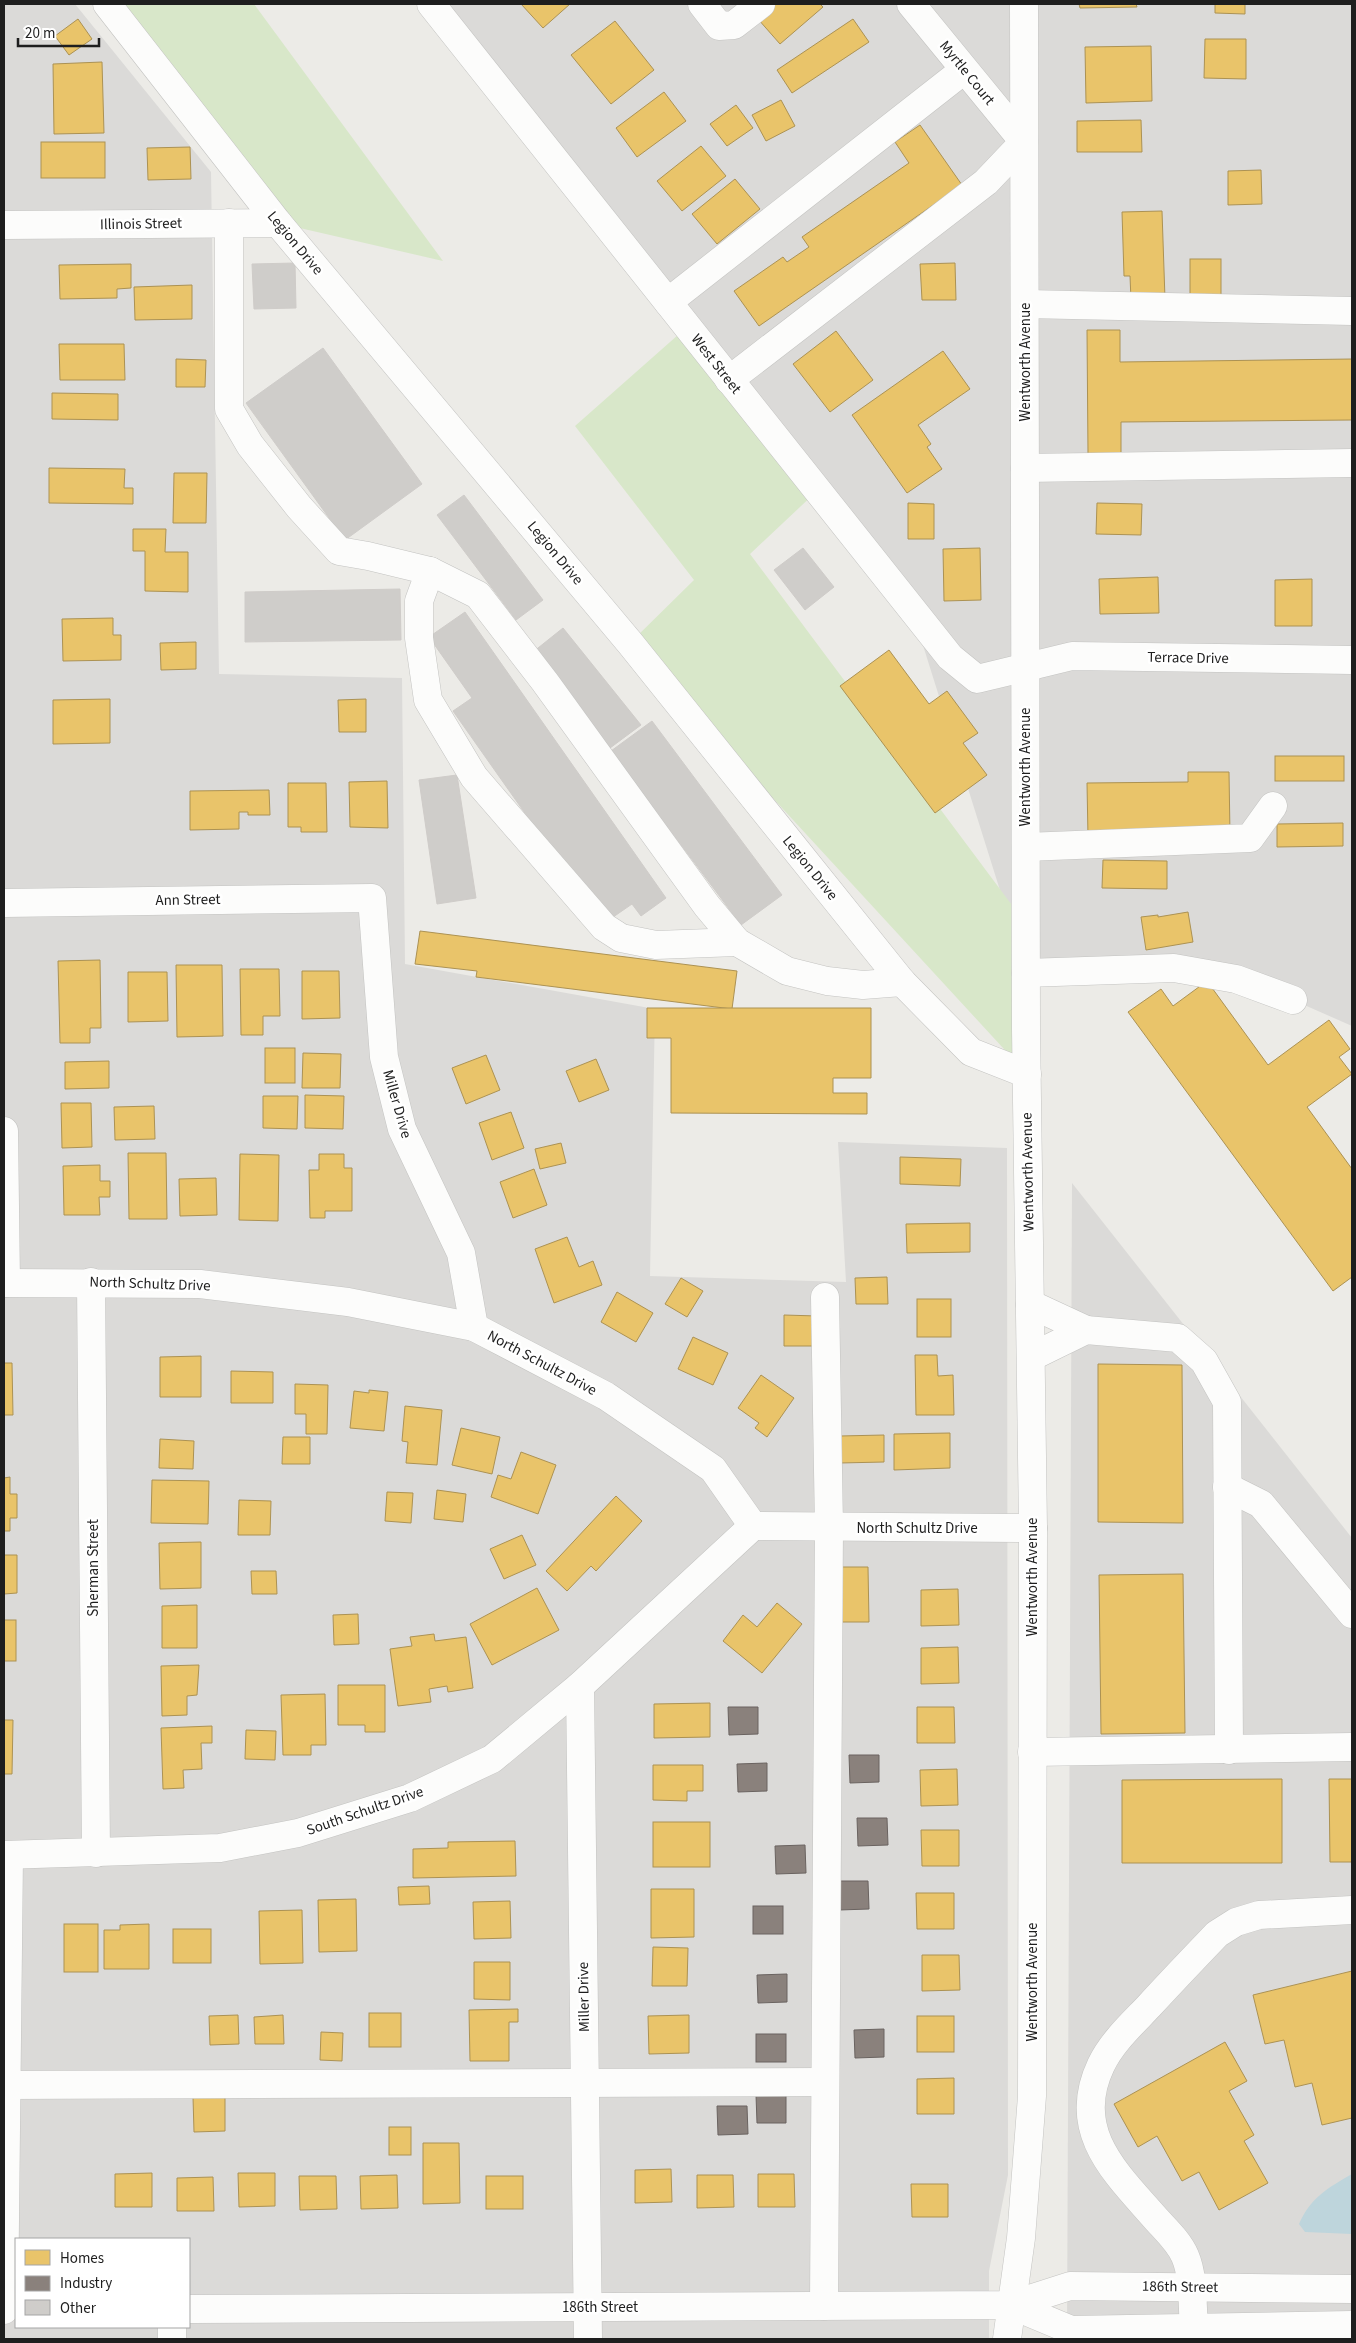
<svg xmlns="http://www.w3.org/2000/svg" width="1356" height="2343" font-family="'Source Sans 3',sans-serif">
<rect width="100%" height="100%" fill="#ecebe7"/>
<!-- residential -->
<g fill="#dbdad8" fill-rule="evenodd">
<path d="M4,4H75L211,172L219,674L402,678L405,964L655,1009L650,1276L846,1282L838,1142L1007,1148L1008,2175L989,2271V2339H4ZM16,2239H189V2327H16Z"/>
<polygon points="434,4 1352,4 1352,1026 1293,1000 1174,968 1026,973 921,639"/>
<polygon points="1072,1183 1352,1538 1352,2337 1067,2339"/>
</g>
<!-- grass -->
<g fill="#d8e7c9">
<polygon points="107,4 254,4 443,261 278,223"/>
<polygon points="687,327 817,491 750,554 1026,924 1027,1074 630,643 694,580 575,426"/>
</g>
<!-- water -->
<path fill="#bed5dc" d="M1352,2174V2234L1305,2232L1299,2224C1311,2197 1328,2188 1352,2174Z"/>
<!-- homes -->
<g fill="#e9c46a" stroke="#ac9253">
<polygon points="521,4 570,4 543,28"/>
<polygon points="775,4 820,4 823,7 780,44 758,19"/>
<polygon points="1079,4 1136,4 1137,7 1080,8"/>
<polygon points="1215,4 1245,4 1245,14 1215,13"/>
<polygon points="78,19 92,39 69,55 55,36"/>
<polygon points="853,19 869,42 792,93 777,70"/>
<polygon points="615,21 654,70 611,104 571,55"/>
<polygon points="1205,39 1246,39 1246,79 1204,78"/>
<polygon points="1151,46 1152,101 1086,103 1085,47"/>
<polygon points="102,62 104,133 54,134 53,64"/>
<polygon points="664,92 686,121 637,157 616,128"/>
<polygon points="781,100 795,126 766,141 752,115"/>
<polygon points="736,105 753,128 727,146 710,124"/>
<polygon points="1141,120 1142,152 1077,152 1077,121"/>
<polygon points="920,125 962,185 759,326 734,291 783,257 787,262 809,247 802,237 909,163 895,142"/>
<rect x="41" y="142" width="64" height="36"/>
<polygon points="701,146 726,176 682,211 657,181"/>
<polygon points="190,147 191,179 148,180 147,148"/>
<polygon points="1261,170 1262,204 1228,205 1228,171"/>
<polygon points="735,179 760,209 717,244 692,214"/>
<polygon points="1162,211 1165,299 1131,300 1130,276 1124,276 1122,212"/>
<rect x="1190" y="259" width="31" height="36"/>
<polygon points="955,263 956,300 922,300 920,264"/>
<polygon points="131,264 131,288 117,289 117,298 60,299 59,265"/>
<polygon points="192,285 192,319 135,320 134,287"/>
<polygon points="1087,330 1120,330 1120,362 1352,359 1352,420 1121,422 1121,454 1088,454"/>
<polygon points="836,331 873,380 830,412 793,364"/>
<polygon points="59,344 124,344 125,380 60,380"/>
<polygon points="943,351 970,389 918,425 931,444 927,447 942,469 907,493 852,415"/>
<polygon points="176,359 206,360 205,387 176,387"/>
<polygon points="52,393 118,394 118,420 52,419"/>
<polygon points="49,468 125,469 124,488 133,488 133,504 49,503"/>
<polygon points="174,473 207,473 206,523 173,523"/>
<polygon points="908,503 934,504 934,539 908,539"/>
<polygon points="1097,503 1142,504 1141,535 1096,534"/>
<polygon points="133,529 166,529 165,552 188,552 188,592 145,591 145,551 133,551"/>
<polygon points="980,548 981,600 944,601 943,549"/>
<polygon points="1158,577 1159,613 1100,614 1099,579"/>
<polygon points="1312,579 1312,626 1275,626 1275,580"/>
<polygon points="113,618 113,635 121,635 121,660 63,661 62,619"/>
<polygon points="196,642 196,669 161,670 160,643"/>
<polygon points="889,650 929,704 947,691 978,733 963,743 987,775 935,813 840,686"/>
<polygon points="110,699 110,743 53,744 53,700"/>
<polygon points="366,699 366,732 339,732 338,700"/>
<rect x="1275" y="756" width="69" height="25"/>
<polygon points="1188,772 1229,772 1230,835 1088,837 1087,783 1188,782"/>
<polygon points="387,781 388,828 350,827 349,782"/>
<polygon points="288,783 326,783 327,832 301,832 301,827 288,827"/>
<polygon points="269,790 270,815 248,815 248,812 239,812 239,829 190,830 190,791"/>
<polygon points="1343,823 1343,846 1277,847 1277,824"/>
<polygon points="1103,860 1167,861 1167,889 1102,888"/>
<polygon points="1188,912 1193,942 1146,950 1141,917 1158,915 1158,917"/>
<polygon points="420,931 737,971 732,1009 476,977 477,971 415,964"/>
<polygon points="100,960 101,1028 90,1028 90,1043 60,1043 58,961"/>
<polygon points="176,965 222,965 223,1036 177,1037"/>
<polygon points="240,969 279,969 280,1016 263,1016 263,1035 241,1035"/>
<polygon points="302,971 339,971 340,1018 302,1019"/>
<polygon points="128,972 167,972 168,1021 128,1022"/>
<polygon points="1207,981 1268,1065 1329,1020 1350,1049 1339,1057 1352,1074 1307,1107 1352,1169 1352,1277 1333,1291 1128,1012 1161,989 1173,1006"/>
<polygon points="647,1008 871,1008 871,1078 833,1078 833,1093 867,1093 867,1114 671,1113 671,1038 647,1038"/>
<rect x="265" y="1048" width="30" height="35"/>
<polygon points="303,1053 341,1054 340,1088 302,1088"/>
<polygon points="486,1055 500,1090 466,1104 452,1068"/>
<polygon points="596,1059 609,1090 579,1102 566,1071"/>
<polygon points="109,1061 109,1088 65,1089 65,1062"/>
<polygon points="305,1095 344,1096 343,1129 305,1128"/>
<polygon points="263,1096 298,1096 297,1129 263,1128"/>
<polygon points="61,1103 91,1103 92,1147 62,1148"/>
<polygon points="154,1106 155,1139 115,1140 114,1107"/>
<polygon points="511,1112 524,1148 492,1160 479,1123"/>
<polygon points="561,1143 566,1163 540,1169 535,1149"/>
<polygon points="128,1153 166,1153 167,1219 129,1219"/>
<polygon points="240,1154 279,1155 278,1221 239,1220"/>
<polygon points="319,1154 344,1154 344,1168 352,1168 352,1211 325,1211 325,1218 310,1218 309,1170 319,1170"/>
<polygon points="900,1157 961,1159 960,1186 900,1184"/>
<polygon points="100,1165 100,1181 110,1181 110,1197 99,1197 100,1215 64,1215 63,1166"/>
<polygon points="534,1169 547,1205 513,1218 500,1182"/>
<polygon points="216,1178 217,1215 180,1216 179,1179"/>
<polygon points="970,1223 970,1252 907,1253 906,1224"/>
<polygon points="567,1237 579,1267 593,1261 602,1285 554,1303 535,1249"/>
<polygon points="887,1277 888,1304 856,1304 855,1278"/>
<polygon points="681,1278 703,1291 687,1317 665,1304"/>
<polygon points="617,1292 653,1313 636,1342 601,1322"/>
<rect x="917" y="1299" width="34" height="38"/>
<polygon points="784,1315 817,1316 816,1346 784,1346"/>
<polygon points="693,1337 728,1353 713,1385 678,1369"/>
<polygon points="915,1355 937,1355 938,1376 953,1375 954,1415 916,1415"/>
<polygon points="201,1356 201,1397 160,1397 160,1357"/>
<polygon points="4,1363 12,1363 13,1415 4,1415"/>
<polygon points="1098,1364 1182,1365 1183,1523 1098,1522"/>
<polygon points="231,1371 273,1372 273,1403 231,1403"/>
<polygon points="761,1375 794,1398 767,1437 755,1428 759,1423 738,1408"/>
<polygon points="295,1384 328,1385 327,1434 306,1434 306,1414 295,1414"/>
<polygon points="369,1390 388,1392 384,1431 350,1428 354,1391 369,1393"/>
<polygon points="405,1406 442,1410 437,1465 406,1463 408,1442 402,1441"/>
<polygon points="461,1428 500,1437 492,1474 452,1465"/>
<polygon points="950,1433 950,1468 894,1470 894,1434"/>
<polygon points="884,1435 884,1462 840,1463 840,1436"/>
<polygon points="283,1437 310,1437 310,1464 282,1464"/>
<polygon points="160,1439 194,1441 193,1469 159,1468"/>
<polygon points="521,1452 556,1465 538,1514 491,1497 498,1475 511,1479"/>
<polygon points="10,1477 10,1494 17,1494 17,1518 10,1518 10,1531 4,1531 4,1478"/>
<polygon points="152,1480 209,1481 208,1524 151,1523"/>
<polygon points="437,1490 466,1494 463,1522 434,1519"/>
<polygon points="387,1492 413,1493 411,1523 385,1521"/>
<polygon points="616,1496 642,1521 596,1571 591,1566 567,1591 546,1571"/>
<polygon points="239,1500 271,1501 270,1535 238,1535"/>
<polygon points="522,1535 536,1565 504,1579 490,1549"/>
<polygon points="201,1542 201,1588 160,1589 159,1543"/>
<polygon points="4,1555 17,1555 17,1593 4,1594"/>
<polygon points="841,1567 868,1567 869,1622 842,1622"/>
<polygon points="251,1571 276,1571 277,1594 252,1594"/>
<polygon points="1183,1574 1185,1733 1101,1734 1099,1575"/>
<polygon points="537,1588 559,1630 492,1665 470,1624"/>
<polygon points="958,1589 959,1625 921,1626 921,1590"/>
<polygon points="777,1603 802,1624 762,1673 723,1641 743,1615 757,1627"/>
<polygon points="197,1605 197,1648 162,1648 162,1606"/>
<polygon points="358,1614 359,1644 334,1645 333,1615"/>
<rect x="4" y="1620" width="12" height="41"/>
<polygon points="434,1634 435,1641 466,1637 473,1688 448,1692 447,1686 429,1689 431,1702 398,1706 390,1649 412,1646 410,1637"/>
<polygon points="958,1647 959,1683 921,1684 921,1648"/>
<polygon points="199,1665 197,1695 187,1696 187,1715 162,1716 161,1666"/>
<polygon points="338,1685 385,1685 385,1732 365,1732 365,1725 338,1725"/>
<polygon points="325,1694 326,1745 311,1745 311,1755 283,1755 281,1695"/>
<polygon points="710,1703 710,1737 654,1738 654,1704"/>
<polygon points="917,1707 954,1707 955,1743 917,1743"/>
<polygon points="4,1720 13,1720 12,1774 4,1774"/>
<polygon points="212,1726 212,1743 201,1743 202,1769 183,1770 184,1788 163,1789 161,1728"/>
<polygon points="246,1730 276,1731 275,1760 245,1759"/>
<polygon points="653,1765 703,1765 703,1791 687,1791 687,1801 653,1800"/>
<polygon points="957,1769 958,1805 921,1806 920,1770"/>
<polygon points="1282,1779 1282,1863 1122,1863 1122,1780"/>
<polygon points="1329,1779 1352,1779 1352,1862 1330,1862"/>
<rect x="653" y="1822" width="57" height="45"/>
<polygon points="921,1830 959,1830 959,1866 922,1866"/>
<polygon points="515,1841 516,1876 413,1878 413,1849 448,1848 448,1842"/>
<polygon points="429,1886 430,1904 399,1905 398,1887"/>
<polygon points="651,1889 694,1889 694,1937 651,1938"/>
<polygon points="916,1893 954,1893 954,1929 917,1929"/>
<polygon points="356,1899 357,1951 319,1952 318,1900"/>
<polygon points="510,1901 511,1938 474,1939 473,1902"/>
<polygon points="302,1910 303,1963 260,1964 259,1911"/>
<rect x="64" y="1924" width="34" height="48"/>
<polygon points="149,1924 149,1969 104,1969 104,1930 120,1930 120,1925"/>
<rect x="173" y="1929" width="38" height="34"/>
<polygon points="653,1947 688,1948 687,1986 652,1986"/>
<polygon points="922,1955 959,1955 960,1990 922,1991"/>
<polygon points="474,1962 510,1962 510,2000 474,1999"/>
<polygon points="1352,1971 1352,2118 1322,2125 1312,2083 1295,2087 1284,2040 1265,2044 1253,1995"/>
<polygon points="518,2009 518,2022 509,2022 509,2061 470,2061 469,2010"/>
<rect x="369" y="2013" width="32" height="34"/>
<polygon points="238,2015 239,2044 210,2045 209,2016"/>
<polygon points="283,2015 284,2044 255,2044 254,2017"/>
<polygon points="689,2015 689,2053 649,2054 648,2016"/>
<rect x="917" y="2016" width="37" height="36"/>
<polygon points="321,2032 343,2033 342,2061 320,2060"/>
<polygon points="1225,2042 1247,2081 1229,2091 1254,2135 1244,2141 1268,2183 1219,2210 1199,2172 1182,2181 1157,2136 1138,2147 1114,2104"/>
<polygon points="954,2078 954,2114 917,2114 917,2079"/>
<polygon points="193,2097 225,2097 225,2131 194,2132"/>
<rect x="389" y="2127" width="22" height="28"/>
<polygon points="423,2143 459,2143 460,2203 423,2204"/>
<polygon points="671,2169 672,2202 635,2203 635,2170"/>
<polygon points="152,2173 152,2207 115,2207 115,2174"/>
<polygon points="238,2173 275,2173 275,2206 239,2207"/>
<polygon points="758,2174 794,2174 795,2207 758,2207"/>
<polygon points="397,2175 398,2208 361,2209 360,2176"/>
<polygon points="697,2175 733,2175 734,2207 697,2208"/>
<polygon points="299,2176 336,2176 337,2209 300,2210"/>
<rect x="486" y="2176" width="37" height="33"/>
<polygon points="213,2177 214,2211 177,2211 177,2178"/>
<polygon points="911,2184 948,2184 948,2217 912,2217"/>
</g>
<!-- industry -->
<g fill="#8a817c" stroke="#6a6360">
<polygon points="728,1707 758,1707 758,1734 729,1735"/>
<polygon points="849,1755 879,1755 879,1782 850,1783"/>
<polygon points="767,1763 767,1791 738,1792 737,1764"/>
<polygon points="857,1818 887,1818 888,1845 858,1846"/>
<polygon points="805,1845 806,1873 776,1874 775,1846"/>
<polygon points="839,1881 868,1881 869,1909 839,1910"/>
<rect x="753" y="1906" width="30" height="28"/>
<polygon points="787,1974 787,2002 758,2003 757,1975"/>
<polygon points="884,2029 884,2057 855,2058 854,2030"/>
<rect x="756" y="2034" width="30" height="28"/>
<polygon points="786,2094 786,2123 757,2123 756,2095"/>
<polygon points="717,2106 747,2106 748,2134 718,2135"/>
</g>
<!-- building -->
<g fill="#cfcdca" stroke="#cfccc9">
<polygon points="295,263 296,308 254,309 252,264"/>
<polygon points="323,348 422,484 345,540 246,403"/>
<polygon points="464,495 543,600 516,620 437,515"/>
<polygon points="803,548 834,587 805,610 774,570"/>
<polygon points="400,589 401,640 245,642 245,592"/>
<polygon points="465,612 666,898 641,916 632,904 603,924 453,711 472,698 429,637"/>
<polygon points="563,628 641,725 610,748 533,652"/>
<polygon points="652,721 782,895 741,925 611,751"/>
<polygon points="457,775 476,898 437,904 419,780"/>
</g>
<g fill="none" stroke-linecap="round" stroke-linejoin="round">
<defs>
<g id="minor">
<polyline points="107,4 278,223 630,643 902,982 971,1052 1027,1074"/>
<polyline points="431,4 950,657 977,679 1072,656 1352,660"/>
<polyline points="702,4 719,26 734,25 761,4"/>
<polyline points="229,223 229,409 250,445 299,507 339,551 368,556 430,571 478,595 545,682 707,906 737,942 787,971 827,981 863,985 902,982"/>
<polyline points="4,225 278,223"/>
<polyline points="668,302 964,70"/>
<polyline points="1025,304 1352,311"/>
<polyline points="729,380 986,182 1024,142 911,4"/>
<polyline points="1025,468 1352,463"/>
<polyline points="430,571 419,601 419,638 428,700 474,777 604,927 621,938 656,945 737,942"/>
<polyline points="1026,847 1250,838 1273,806"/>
<polyline points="4,903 372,898 384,1057 402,1129 461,1253 474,1327"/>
<polyline points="1026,973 1174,968 1236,979 1293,1000"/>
<polyline points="4,1131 6,1283"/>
<polyline points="91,1282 96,1853"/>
<polyline points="4,1283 200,1284 348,1302 474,1327 606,1396 713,1469 753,1526"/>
<polyline points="1030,1304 1086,1330"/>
<polyline points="1031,1357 1086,1330 1178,1338 1204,1361 1227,1402 1229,1750"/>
<polyline points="1227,1487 1261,1504 1352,1614"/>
<polyline points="753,1526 1033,1528"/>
<polyline points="580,1686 588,2339"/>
<polyline points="1032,1752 1352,1747"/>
<polyline points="4,1855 220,1848 298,1833 410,1798 492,1759 580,1686 753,1526"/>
<polyline points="4,2085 825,2082"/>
<polyline points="1011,2305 1071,2330 1352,2325"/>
<polyline points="824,2306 829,1527 825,1297"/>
<polyline points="189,2309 1011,2305 1070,2286 1352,2289"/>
<polyline points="4,2310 9,1855"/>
<polyline points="172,2327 172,2339"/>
<path d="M1194,2327C1192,2305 1194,2277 1185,2256C1179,2242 1167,2231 1157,2220C1117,2174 1069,2132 1101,2065C1112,2042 1132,2024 1149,2006C1171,1982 1194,1958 1217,1934L1236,1922L1259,1915L1352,1910"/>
<polyline points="1007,2339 1021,2238 1032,2096 1033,1528 1026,1029 1024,4"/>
</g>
</defs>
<!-- minor casing -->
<use href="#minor" stroke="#c3c3c1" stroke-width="29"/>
<!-- minor -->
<use href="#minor" stroke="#fcfcfb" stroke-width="28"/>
</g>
<g text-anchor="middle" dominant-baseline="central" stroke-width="5" stroke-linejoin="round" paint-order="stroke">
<!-- street labels -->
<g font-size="15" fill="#1e1e1e" stroke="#fff">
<text transform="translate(967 73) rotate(51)">Myrtle Court</text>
<text transform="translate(141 224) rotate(-1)">Illinois Street</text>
<text transform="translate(295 243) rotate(50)">Legion Drive</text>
<text transform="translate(1025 362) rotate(-90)">Wentworth Avenue</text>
<text transform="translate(716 364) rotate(52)">West Street</text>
<text transform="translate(555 553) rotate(50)">Legion Drive</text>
<text transform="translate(1188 658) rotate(1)">Terrace Drive</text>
<text transform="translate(1025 767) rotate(-90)">Wentworth Avenue</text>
<text transform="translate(810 868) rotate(51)">Legion Drive</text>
<text transform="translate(188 900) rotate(-1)">Ann Street</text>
<text transform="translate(397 1104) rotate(74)">Miller Drive</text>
<text transform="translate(1028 1172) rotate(-91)">Wentworth Avenue</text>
<text transform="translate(150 1284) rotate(2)">North Schultz Drive</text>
<text transform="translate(542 1363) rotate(28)">North Schultz Drive</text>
<text x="917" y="1528">North Schultz Drive</text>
<text transform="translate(93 1568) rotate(-90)">Sherman Street</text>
<text transform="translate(1032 1577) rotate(-90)">Wentworth Avenue</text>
<text transform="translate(365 1811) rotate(-19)">South Schultz Drive</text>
<text transform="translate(1032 1982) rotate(-90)">Wentworth Avenue</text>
<text transform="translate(584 1997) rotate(-91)">Miller Drive</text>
<text transform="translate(1180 2287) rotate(1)">186th Street</text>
<text x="600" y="2307">186th Street</text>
</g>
</g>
<!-- border -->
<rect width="1356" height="2343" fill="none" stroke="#1e1e1e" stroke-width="10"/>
<!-- legend -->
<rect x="15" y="2238" width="175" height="90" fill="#ffffff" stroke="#a5a5a5"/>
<rect x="25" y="2250" width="25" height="15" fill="#e9c46a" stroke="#a5a5a5"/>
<text x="60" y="2263" font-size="15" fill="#1e1e1e">Homes</text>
<rect x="25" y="2276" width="25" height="15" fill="#8a817c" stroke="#a5a5a5"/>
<text x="60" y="2288" font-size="15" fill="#1e1e1e">Industry</text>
<rect x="25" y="2300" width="25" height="15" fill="#cfcdca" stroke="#a5a5a5"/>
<text x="60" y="2313" font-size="15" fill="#1e1e1e">Other</text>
<!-- scale -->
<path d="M18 38v8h81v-8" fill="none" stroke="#1e1e1e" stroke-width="2.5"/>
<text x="25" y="38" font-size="15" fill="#1e1e1e" stroke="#ffffff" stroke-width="4" paint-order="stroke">20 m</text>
</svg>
